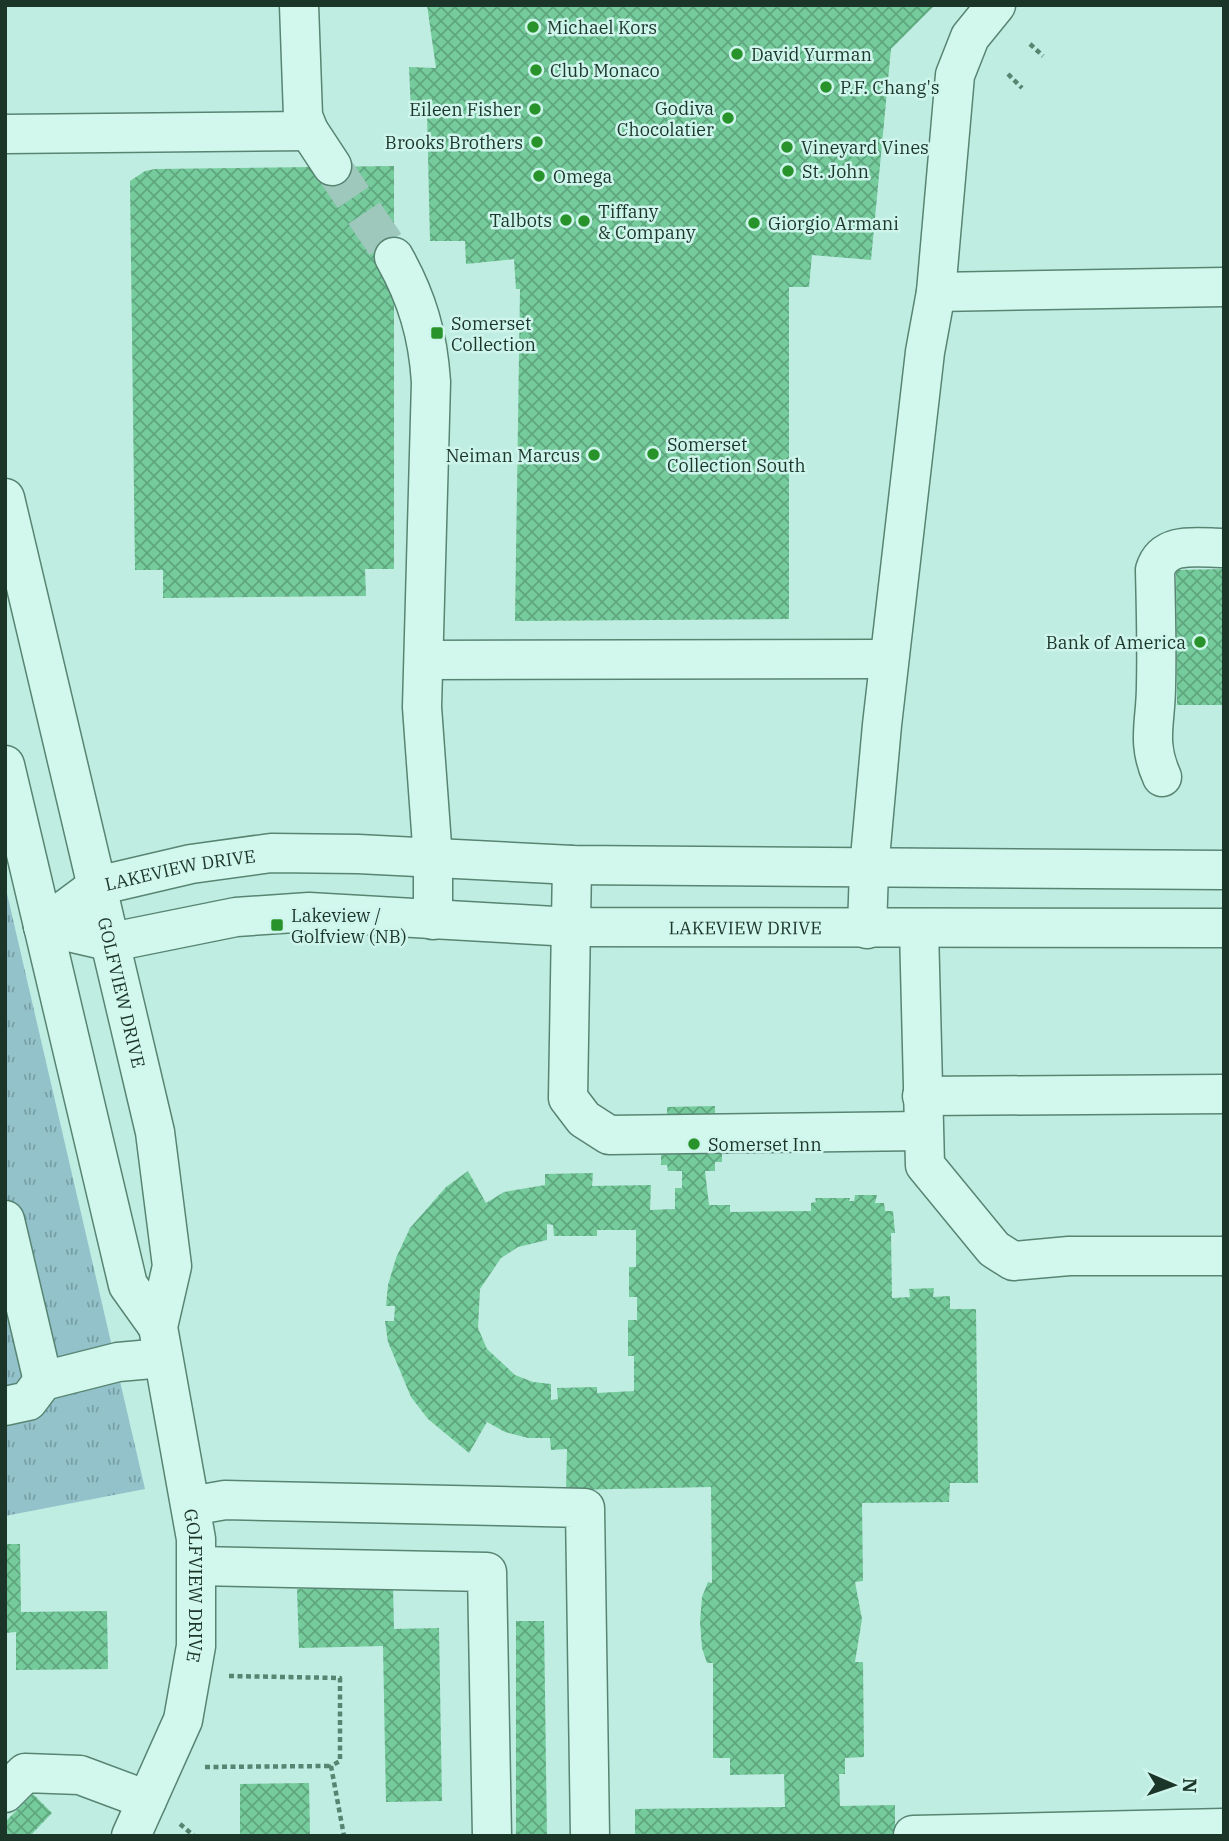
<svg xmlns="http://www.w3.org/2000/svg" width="1229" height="1841" font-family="'IBM Plex Serif',serif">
<defs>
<pattern id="grass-tufts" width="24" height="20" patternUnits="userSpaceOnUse" patternTransform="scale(1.75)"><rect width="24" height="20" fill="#93c2cb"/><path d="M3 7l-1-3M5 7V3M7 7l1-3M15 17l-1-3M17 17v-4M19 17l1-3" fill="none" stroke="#779ea5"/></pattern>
<pattern id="building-cross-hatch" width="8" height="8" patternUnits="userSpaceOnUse" patternTransform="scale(1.75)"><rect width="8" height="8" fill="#75cb9c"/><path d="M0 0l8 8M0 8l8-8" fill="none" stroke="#5fa67f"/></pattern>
</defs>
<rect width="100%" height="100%" fill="#bfede1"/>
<!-- grass -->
<polygon fill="url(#grass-tufts)" points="5,885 145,1489 5,1516"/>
<!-- building -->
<g fill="url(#building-cross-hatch)" fill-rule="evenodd">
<polygon points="427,5 935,5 891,49 871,260 812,255 809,287 789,287 789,619 515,621 520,289 516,289 514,259 466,264 465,241 430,241 427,112 411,112 409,67 436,68"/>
<polygon points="394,166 394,569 365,569 366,596 163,598 163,570 135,570 130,181 145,171 155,169"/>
<polygon points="1223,569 1224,705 1177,705 1176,570"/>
<path d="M715,1106V1113L722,1114V1162H715V1171H705L709,1205H730V1212L811,1211V1203L816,1202L815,1198H850L849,1201H854L855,1195H877L875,1203H884L885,1211H893L895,1233H891L892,1298L910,1297L909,1289L934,1288L933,1297L950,1296V1309H976L978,1483H950L949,1502L862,1503L863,1581L855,1582L862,1619L855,1662H863L864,1757L845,1758V1774H839L840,1806L895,1805V1836H635V1809L785,1807L784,1774L730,1775V1758H713V1663H707L702,1648L700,1622L702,1597L708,1582L712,1583L711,1487L566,1490L567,1449L551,1450L550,1438H528L505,1432L487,1422L469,1453L428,1419L411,1397L388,1342L385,1321H394L395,1306H386L388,1285L396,1258L410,1228L446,1187L468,1171L486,1203L504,1192L545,1185V1174L593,1173L592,1186L651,1185L650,1210L675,1209V1188H682V1171H668L667,1165H661V1114H667V1107ZM547,1224L553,1225L554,1236H597V1230H636V1267H629V1297H637V1320H628V1356H634V1391L597,1393V1387L557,1388L558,1399L551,1400V1384L533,1382L515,1375L487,1349L478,1328L480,1289L501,1258L518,1247L547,1240Z"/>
<polygon points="5,1544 20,1544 21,1612 107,1611 108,1669 16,1670 16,1632 5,1633"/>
<polygon points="393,1587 394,1629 439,1628 442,1801 386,1802 383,1646 299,1648 297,1589"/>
<polygon points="516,1621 544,1621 547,1836 516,1836"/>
<polygon points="309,1783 310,1836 240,1836 240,1784"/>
<polygon points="33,1794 52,1813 30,1836 5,1836 5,1822"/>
</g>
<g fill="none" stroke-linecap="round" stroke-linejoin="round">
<!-- minor-tunnel -->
<polyline stroke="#9ec8bc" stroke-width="38" stroke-dasharray="38 19" stroke-linecap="butt" points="332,166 394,257"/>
<defs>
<g id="minor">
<polyline points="299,5 303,116 309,131 332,166"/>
<polyline points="5,134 309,131"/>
<path d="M394,257C417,298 428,335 431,382L422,707L433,859V920"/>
<polyline points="936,292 1224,287"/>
<path id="s1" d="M5,498L155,1132L172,1266L158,1327L196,1539V1646L183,1720L131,1836"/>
<polyline points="424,660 888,659"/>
<polyline points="5,765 128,1285 158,1327"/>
<path d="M1162,777C1146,742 1156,722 1156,686C1157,647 1156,609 1155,570C1164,540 1199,548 1224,548"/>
<polyline points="572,865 568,1098 584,1119 609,1135 923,1131"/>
<path id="s2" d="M43,926L97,886L191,864L271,853L358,854L572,865L1224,870"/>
<path id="s3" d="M43,926L112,942L236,917L309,912L572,927L1224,928"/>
<polyline points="867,929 869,869 882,725 925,352 936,292 955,75 970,37 996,5"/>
<polyline points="919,929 925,1165 994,1249 1013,1261 1069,1256 1224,1256"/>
<polyline points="922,1096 1224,1094"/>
<polyline points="5,1220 43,1381 118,1362 163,1358"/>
<polyline points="5,1406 28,1401 43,1381"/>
<polyline points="191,1506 225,1500 585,1508 590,1836"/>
<polyline points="198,1566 487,1572 492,1836"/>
<polyline points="5,1793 25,1773 80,1775 147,1800"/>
<polyline points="913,1835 1224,1828"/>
</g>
</defs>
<!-- minor casing -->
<use href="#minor" stroke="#588572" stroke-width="41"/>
<!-- path -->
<g stroke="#588572" stroke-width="4.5" stroke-dasharray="5 3.5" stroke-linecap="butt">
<polyline points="1030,44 1043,56"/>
<polyline points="1008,74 1022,88"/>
<polyline points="229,1676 340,1678 340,1761 331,1766 344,1836"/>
<polyline points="205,1767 331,1766"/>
<polyline points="180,1824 194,1836"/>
</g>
<!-- minor -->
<use href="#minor" stroke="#d2f8ee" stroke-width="38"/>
</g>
<!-- markers -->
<g fill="#28932b" stroke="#cef5eb" stroke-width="2.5">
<circle cx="533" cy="27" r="7"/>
<circle cx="737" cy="54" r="7"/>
<circle cx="536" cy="70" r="7"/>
<circle cx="826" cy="87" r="7"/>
<circle cx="535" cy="109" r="7"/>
<circle cx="728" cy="118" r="7"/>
<circle cx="537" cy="142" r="7"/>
<circle cx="787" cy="147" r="7"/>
<circle cx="788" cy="171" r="7"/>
<circle cx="539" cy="176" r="7"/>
<circle cx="566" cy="220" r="7"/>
<circle cx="584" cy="221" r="7"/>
<circle cx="754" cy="223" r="7"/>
<rect x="430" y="326" width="14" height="14" rx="3.5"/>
<circle cx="653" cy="454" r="7"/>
<circle cx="594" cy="455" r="7"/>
<circle cx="1200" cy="642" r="7"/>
<rect x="270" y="918" width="14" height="14" rx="3.5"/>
<circle cx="694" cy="1144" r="7"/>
</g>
<g text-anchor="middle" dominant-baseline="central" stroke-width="5" stroke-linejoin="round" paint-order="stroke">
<!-- poi labels -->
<g font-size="18" fill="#1c3529" stroke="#cef5eb" text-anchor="start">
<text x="547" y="27">Michael Kors</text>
<text x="751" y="54">David Yurman</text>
<text x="550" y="70">Club Monaco</text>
<text x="840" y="87">P.F. Chang's</text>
<text x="714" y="108" text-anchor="end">Godiva<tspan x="714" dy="21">Chocolatier</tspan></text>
<text x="521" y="109" text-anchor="end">Eileen Fisher</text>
<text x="523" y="142" text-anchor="end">Brooks Brothers</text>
<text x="801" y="147">Vineyard Vines</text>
<text x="802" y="171">St. John</text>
<text x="553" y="176">Omega</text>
<text x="598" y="211">Tiffany<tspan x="598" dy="21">&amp; Company</tspan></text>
<text x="552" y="220" text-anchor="end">Talbots</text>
<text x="768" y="223">Giorgio Armani</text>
<text x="451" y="323">Somerset<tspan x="451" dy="21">Collection</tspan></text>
<text x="667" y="444">Somerset<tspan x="667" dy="21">Collection South</tspan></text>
<text x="580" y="455" text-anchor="end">Neiman Marcus</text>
<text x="1186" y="642" text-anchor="end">Bank of America</text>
<text x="291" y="915">Lakeview /<tspan x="291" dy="21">Golfview (NB)</tspan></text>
<text x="708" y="1144">Somerset Inn</text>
</g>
<!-- street labels -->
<g font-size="18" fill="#1c3529" stroke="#cef5eb">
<text stroke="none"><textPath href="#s2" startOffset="152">LAKEVIEW DRIVE</textPath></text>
<text stroke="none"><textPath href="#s3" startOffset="707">LAKEVIEW DRIVE</textPath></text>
<text stroke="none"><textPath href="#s1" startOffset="508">GOLFVIEW DRIVE</textPath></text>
<text stroke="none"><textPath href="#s1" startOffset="1111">GOLFVIEW DRIVE</textPath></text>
</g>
</g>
<!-- border -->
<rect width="1229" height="1841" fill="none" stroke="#1c3529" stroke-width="14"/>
<!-- north arrow -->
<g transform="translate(1173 1785) rotate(92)" stroke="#cef5eb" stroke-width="5" paint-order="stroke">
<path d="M0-5L12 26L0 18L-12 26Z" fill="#1c3529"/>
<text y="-10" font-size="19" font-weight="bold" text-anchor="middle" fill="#1c3529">N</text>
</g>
</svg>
